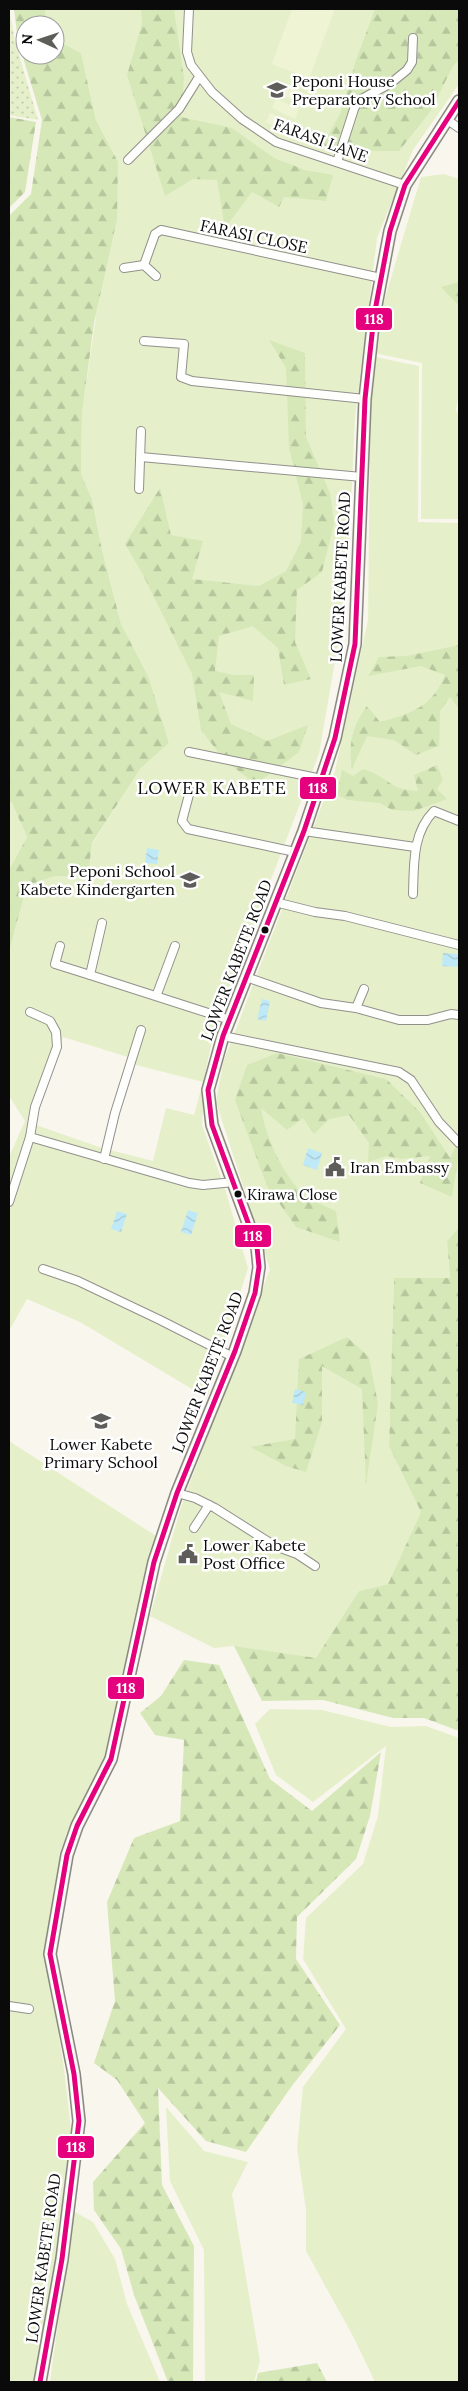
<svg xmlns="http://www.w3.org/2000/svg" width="468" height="2391" font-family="Lora,serif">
<defs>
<pattern id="forest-firs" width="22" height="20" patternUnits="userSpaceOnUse" patternTransform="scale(1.25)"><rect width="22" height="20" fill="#d6e8b8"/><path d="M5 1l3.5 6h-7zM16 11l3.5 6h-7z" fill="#b6c69d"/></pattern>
<pattern id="garden-dots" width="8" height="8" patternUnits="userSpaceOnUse" patternTransform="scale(1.25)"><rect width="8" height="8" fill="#e5f0ca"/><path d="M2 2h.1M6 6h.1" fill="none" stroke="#c3ccac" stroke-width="1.8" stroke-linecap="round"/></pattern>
<pattern id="water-waves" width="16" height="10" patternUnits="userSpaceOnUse" patternTransform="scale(1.25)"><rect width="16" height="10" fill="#c0e9f7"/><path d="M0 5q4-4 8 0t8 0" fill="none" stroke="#a4c6d2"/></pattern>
</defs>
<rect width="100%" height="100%" fill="#f9f6ed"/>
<!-- grass -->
<g fill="#e5f0ca" fill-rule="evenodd">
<path d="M45,9H459V84L413,150L377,238L355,418L347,591L319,754L215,1026L206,1069L202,1125L226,1192L248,1268L207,1398L80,1322L27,1299L9,1331V1157L25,1121L9,1096V952L27,884L56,876L88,878L92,844L141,768L169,743L149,678L121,624L102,550L92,499L81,474L82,414L118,162L96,120L81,53L55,39V25H47ZM63,1037L128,1057L102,1148L36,1125L46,1080ZM132,1064L203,1082L194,1115L166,1108L153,1161L110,1150Z"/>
<polygon points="444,174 459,179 459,393 456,409 459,418 459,519 421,519 422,363 369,352 421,177"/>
<polygon points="371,356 419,366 418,522 459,523 459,1227 447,1241 450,1278 394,1278 389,1446 422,1511 388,1584 359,1591 316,1659 234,1646 214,1648 150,1616 181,1507 270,1269 216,1102 223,1063 335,771 368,620"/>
<polygon points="9,801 12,803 27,837 9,870"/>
<polygon points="9,1441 156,1536 105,1760 66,1834 45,1951 64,2069 72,2139 54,2289 37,2382 9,2382"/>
<polygon points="270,1709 322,1710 391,1727 426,1726 459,1738 459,2382 375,2382 354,2338 306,2251 306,2210 297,2148 303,2087 346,2029 303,1959 306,1918 363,1864 378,1816 386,1746 313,1802 276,1775 255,1724"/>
<polygon points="166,2107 204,2151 248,2162 232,2194 260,2361 254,2382 205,2382 204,2250 170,2181"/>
<polygon points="73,2211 93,2222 115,2259 127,2304 160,2382 50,2382"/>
</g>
<!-- forest -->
<g fill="url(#forest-firs)">
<polygon points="14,9 45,9 47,25 25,25 25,55 55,55 55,39 81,53 96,120 118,162 117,219 94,323 82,414 81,474 92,499 102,550 121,624 149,678 169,743 141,768 92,843 88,878 56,876 27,885 9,952 9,870 27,837 12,803 9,801 9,216 31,194 42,120 18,41"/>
<polygon points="141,9 174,9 184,78 181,117 232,128 274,158 305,170 333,175 326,201 284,197 279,207 252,192 225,228 217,180 193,179 165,196 127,75 142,24"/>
<polygon points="375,9 459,9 459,60 453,66 430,112 399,151 375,151 322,146 340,114 356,60"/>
<polygon points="9,117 36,122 25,192 9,208"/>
<polygon points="459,282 459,306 441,287"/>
<polygon points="269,340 305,353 306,437 330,493 334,524 322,572 297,590 295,642 311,679 284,685 278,648 253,626 219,636 215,671 234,675 254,675 253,701 219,692 231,724 267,741 308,725 299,752 256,784 225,761 201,730 192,674 142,573 125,544 160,488 171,535 203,541 192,579 259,586 286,571 301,542 303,504 289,448 286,368"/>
<path d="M459,645V709L450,697L440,711L439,746L416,755L394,740L367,736L352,769C348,745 352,726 367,706L380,722C411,714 433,706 445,675L421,666L368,676L379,657L407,656Z"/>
<path d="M437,765L443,780L437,789L447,799L414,811L392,810L380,803L348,800L337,795L342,770L353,776L363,769C388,776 390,791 418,791L414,775Z"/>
<path d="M277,1053L386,1079L420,1112L450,1158L459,1140C459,1161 455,1177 452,1197L420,1183L430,1156L401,1159L387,1156L368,1162L369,1143L349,1115L329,1119L314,1134L303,1118L287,1130L261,1108C265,1136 283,1175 304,1195C312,1202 326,1206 336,1211L340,1242L296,1227L267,1186L235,1100L247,1065Z"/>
<polygon points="459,1227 459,1731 424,1718 393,1718 323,1700 262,1701 234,1646 316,1658 359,1591 388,1584 421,1512 389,1446 394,1278 450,1278 447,1241"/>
<polygon points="347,1337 369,1357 378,1404 366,1484 362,1389 322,1366 322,1422 306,1472 286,1466 250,1447 295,1439 299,1359"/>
<polygon points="184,1660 219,1665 270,1779 312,1811 381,1752 370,1816 356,1859 297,1917 296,1959 340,2025 291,2087 246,2152 206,2141 158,2088 162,2185 194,2246 193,2382 168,2382 134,2295 121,2249 94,2210 93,2182 145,2123 117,2080 94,2063 115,2001 107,1902 134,1838 180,1821 184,1740 155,1735 140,1713 161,1696"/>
<polygon points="317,2363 327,2382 256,2382 258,2373"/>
</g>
<!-- garden -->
<polygon fill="url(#garden-dots)" points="9,9 15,41 38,120 9,115"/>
<!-- pitch -->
<g fill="#eff4d5">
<polygon points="292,9 335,9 309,78 272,64"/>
<polygon points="282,83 304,94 300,103 277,93"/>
<polygon points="276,99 299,109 295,119 272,108"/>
<polygon points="270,113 293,123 289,133 266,122"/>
</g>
<!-- water -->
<g fill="url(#water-waves)">
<polygon points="147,848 159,850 157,864 145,863"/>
<polygon points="443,953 459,954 459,967 442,966"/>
<polygon points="262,999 270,1001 266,1021 257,1019"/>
<polygon points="308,1148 322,1153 317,1170 303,1165"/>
<polygon points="188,1210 198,1213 191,1235 181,1232"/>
<polygon points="117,1211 127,1214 121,1232 111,1229"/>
<polygon points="295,1389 306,1392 303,1405 292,1403"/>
</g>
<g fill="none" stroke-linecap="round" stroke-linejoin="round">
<defs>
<g id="minor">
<polyline points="189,9 187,52 191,65 212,92 242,119 276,142 405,185"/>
<polyline points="446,119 459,128"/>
<polyline points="128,160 179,109 199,77"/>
<polyline points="337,162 354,109 358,101 391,83 407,70 412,62 413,38"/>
<polyline points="144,265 155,234 161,230 381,278"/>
<polyline points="124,268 144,265 156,276"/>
<polyline points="144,341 184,344 181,377 192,381 365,399"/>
<polyline points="141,457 362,477"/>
<polyline points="139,489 141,431"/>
<polyline points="189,752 322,779"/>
<polyline points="190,791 182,821 188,829 295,852"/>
<polyline points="304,831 415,847"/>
<path d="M413,894C414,865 412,833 434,811L459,821"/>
<polyline points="275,902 315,912 345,916 459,945"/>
<polyline points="102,923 90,975 230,1020"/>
<polyline points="60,946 55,964 90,975"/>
<polyline points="246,977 321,1003 356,1008 399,1020 428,1020 451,1014 459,1015"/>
<polyline points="157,994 175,946"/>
<polyline points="356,1008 364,989"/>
<polyline points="30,1012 50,1021 56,1032 57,1047 35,1107 30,1137"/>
<polyline points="223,1036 399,1072 411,1080 439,1122 459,1143"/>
<polyline points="104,1159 115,1113 141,1030"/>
<polyline points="9,1202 30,1137 189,1183 203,1185 234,1182"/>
<polyline points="43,1269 78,1281 160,1320 233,1357"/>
<polyline points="177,1493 195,1498 215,1508 275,1546 297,1554 315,1566"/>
<polyline points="194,1528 209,1505"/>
<polyline points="9,2006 29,2009"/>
</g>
<polyline id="secondary" points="40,2382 62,2259 79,2121 74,2074 50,1954 67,1855 77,1826 111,1759 154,1562 177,1493 235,1351 255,1293 259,1267 257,1247 212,1125 208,1090 223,1036 304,831 335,738 355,644 365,399 374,316 390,231 405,185 459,101"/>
</defs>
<!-- minor casing -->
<use href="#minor" stroke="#92908c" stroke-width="10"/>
<!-- secondary casing -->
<use href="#secondary" stroke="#888783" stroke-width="14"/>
<!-- minor -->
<use href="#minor" stroke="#fefefc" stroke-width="8"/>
<!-- secondary -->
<use href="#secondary" stroke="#f4f1e7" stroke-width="11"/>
<defs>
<polyline id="bus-1" points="40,2382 62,2259 79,2121 74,2074 50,1954 67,1855 77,1826 111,1759 154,1562 177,1493 235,1351 255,1293 259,1267 257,1247 212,1125 208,1090 223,1036 304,831 335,738 355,644 365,399 374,316 390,231 405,185 459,101"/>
</defs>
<!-- bus-1 casing -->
<use href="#bus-1" stroke="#fff" stroke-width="9"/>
<!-- bus-1 -->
<use href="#bus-1" stroke="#e5007d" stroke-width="5"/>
</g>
<!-- icons -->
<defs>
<symbol id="school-bare" viewBox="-9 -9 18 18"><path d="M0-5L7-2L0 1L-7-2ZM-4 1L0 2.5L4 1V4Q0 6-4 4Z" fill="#5e5d59" stroke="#fff" stroke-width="2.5" paint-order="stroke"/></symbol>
<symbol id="civic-bare" viewBox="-9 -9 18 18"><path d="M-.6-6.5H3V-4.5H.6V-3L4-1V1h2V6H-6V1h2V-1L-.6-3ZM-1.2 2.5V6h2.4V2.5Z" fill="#5e5d59" stroke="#fff" stroke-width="2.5" paint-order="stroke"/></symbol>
</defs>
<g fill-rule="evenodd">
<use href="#school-bare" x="263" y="76" width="28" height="28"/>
<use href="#school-bare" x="176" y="866" width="28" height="28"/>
<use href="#civic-bare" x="321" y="1153" width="28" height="28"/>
<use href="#school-bare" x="87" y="1407" width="28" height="28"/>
<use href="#civic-bare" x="174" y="1540" width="28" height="28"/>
</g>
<!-- markers -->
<g fill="#0a0a0a" stroke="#fff" stroke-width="2">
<circle cx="265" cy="930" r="4.5"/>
<circle cx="238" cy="1194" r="4.5"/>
</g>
<g text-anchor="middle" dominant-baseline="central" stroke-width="5" stroke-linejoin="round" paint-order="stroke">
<!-- bus labels -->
<g font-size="15" fill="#0a0a0a" stroke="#fff" text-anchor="start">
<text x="247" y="1194">Kirawa Close</text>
</g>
<!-- poi labels -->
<g font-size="16" fill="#0a0a0a" stroke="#fff" text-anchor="start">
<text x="292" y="81">Peponi House<tspan x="292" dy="18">Preparatory School</tspan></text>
<text x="175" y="871" text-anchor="end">Peponi School<tspan x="175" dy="18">Kabete Kindergarten</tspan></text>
<text x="350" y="1167">Iran Embassy</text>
<text x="101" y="1444" text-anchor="middle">Lower Kabete<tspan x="101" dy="18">Primary School</tspan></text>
<text x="203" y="1545">Lower Kabete<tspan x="203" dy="18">Post Office</tspan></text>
</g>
<!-- street labels -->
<g font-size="16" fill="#0a0a0a" stroke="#fff">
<text transform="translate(321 140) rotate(20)">FARASI LANE</text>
<text transform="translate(254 236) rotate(12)">FARASI CLOSE</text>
<text transform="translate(340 577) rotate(-87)">LOWER KABETE ROAD</text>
<text transform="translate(236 960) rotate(-69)">LOWER KABETE ROAD</text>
<text transform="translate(207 1372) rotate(-69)">LOWER KABETE ROAD</text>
<text transform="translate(43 2258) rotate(-82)">LOWER KABETE ROAD</text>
</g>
<!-- neighbourhood labels -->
<g font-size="18" letter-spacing="1" fill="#0a0a0a" stroke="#fff">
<text x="212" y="787">LOWER KABETE</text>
</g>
</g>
<g stroke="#fff" stroke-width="2">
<rect x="355" y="307" width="38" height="24" rx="5" fill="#e5007d"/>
<rect x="299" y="776" width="38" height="24" rx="5" fill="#e5007d"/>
<rect x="234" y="1224" width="38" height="24" rx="5" fill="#e5007d"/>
<rect x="107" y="1676" width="38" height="24" rx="5" fill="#e5007d"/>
<rect x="57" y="2135" width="38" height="24" rx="5" fill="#e5007d"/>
</g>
<g font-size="14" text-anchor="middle" font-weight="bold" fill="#fff">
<text x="374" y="324">118</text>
<text x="318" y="793">118</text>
<text x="253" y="1241">118</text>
<text x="126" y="1693">118</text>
<text x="76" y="2152">118</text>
</g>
<!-- border -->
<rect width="468" height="2391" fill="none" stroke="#0a0a0a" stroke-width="20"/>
<!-- north arrow -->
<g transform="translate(40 40) rotate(273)"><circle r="24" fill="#ffffff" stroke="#9d9d9d"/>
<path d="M0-4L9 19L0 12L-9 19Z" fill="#5e5d59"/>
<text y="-8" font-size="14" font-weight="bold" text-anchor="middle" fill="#0a0a0a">N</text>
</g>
</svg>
